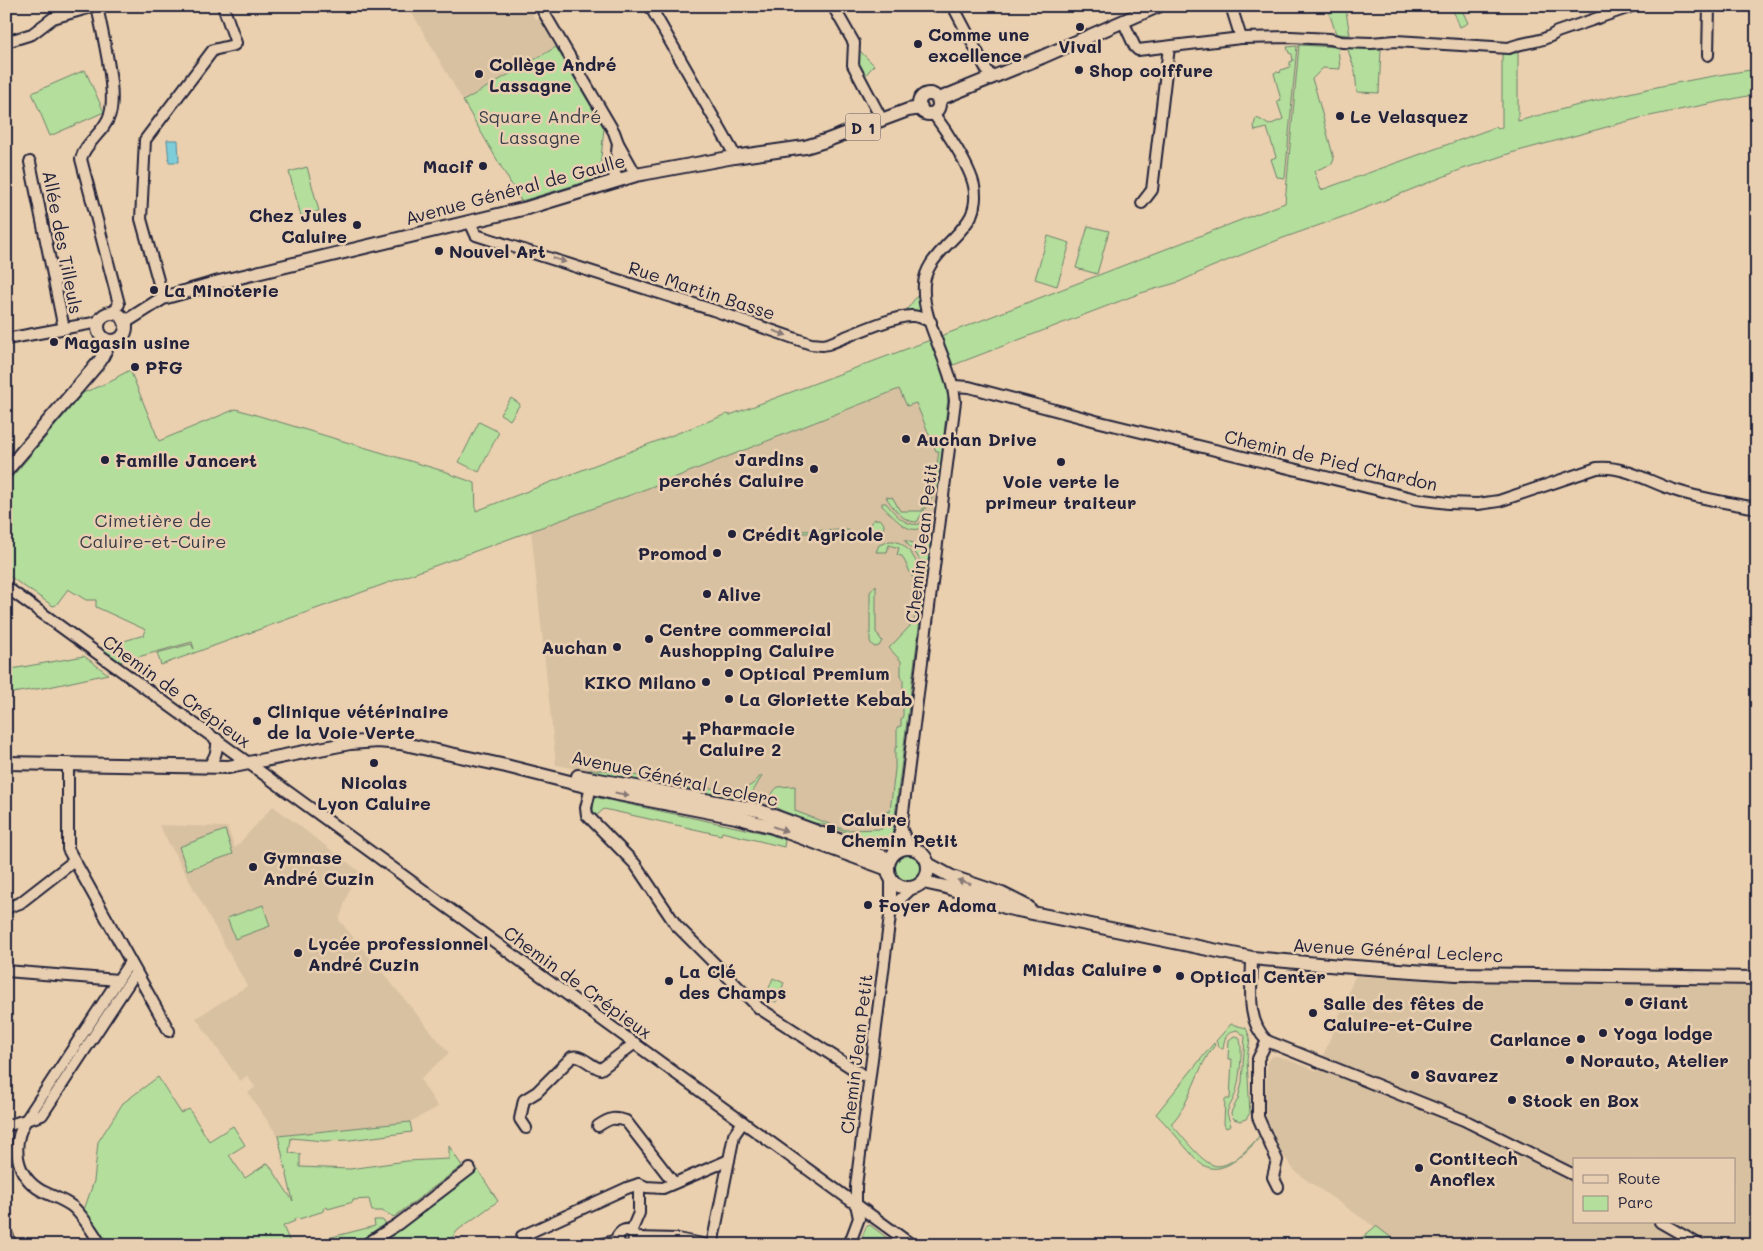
<svg xmlns="http://www.w3.org/2000/svg" width="1763" height="1251" font-family="Mali,sans-serif">
<rect width="100%" height="100%" fill="#ead0ae"/>
<filter id="ink" filterUnits="userSpaceOnUse"><feTurbulence type="fractalNoise" baseFrequency=".02" numOctaves="2"/><feDisplacementMap in="SourceGraphic" scale="10" xChannelSelector="R" yChannelSelector="G"/><feConvolveMatrix kernelMatrix="1 2 1 2 8 2 1 2 1" color-interpolation-filters="sRGB"/></filter>
<g filter="url(#ink)">
<!-- built -->
<g fill="#d8c1a1" fill-rule="evenodd">
<polygon points="408,6 530,6 534,18 540,20 556,47 463,101"/>
<polygon points="938,374 948,394 948,398 930,541 930,558 927,575 926,573 892,839 881,845 823,824 813,824 760,804 556,765 531,531 633,494"/>
<polygon points="273,806 359,871 352,882 339,920 449,1053 420,1079 438,1107 410,1122 278,1136 248,1093 255,1087 247,1076 240,1081 196,1018 247,986 159,825 227,827 235,848"/>
<path d="M1355,976L1467,982L1757,986V1245H1401L1305,1179L1294,1170L1276,1145L1266,1115L1265,1099L1267,1062L1273,1056H1278L1317,1071ZM1574,1160H1734V1222H1574Z"/>
</g>
<!-- green -->
<g fill="#b4de9b" stroke="#6b806b">
<polygon points="1327,6 1345,6 1350,35 1336,34"/>
<polygon points="1451,6 1460,6 1468,23 1460,27"/>
<path d="M1299,45L1338,47L1340,69L1323,68L1312,79L1316,91L1334,159L1332,164L1314,171L1321,190L1496,127L1498,129L1502,127V54L1518,53V121C1598,99 1675,81 1757,69V94L1640,118L1511,153L1460,170L1348,215L1283,238L1209,268L1179,282L1141,293L943,369L948,398L939,481L936,490L917,522C903,522 893,508 886,497L893,498L900,511H922L934,486L939,451H936L916,403L907,406L899,389L633,494L161,665L157,653L191,644L194,649L192,642L120,662L101,648L144,635L146,630L96,607V600H86L68,589L56,605L53,606L6,574V484L83,393L116,379L117,377L130,370L159,441L236,409L450,473V474L475,483L476,511L727,414L730,415L941,336L1285,203Z"/>
<polygon points="1297,46 1285,178 1277,177 1271,159 1276,157 1267,128 1255,131 1254,125 1256,118 1261,120 1269,125 1283,119 1277,101 1281,100 1274,73 1277,72 1280,73 1281,70 1290,67 1290,62 1293,61 1292,54 1289,53 1287,47"/>
<polygon points="556,47 604,128 599,178 521,201 463,101"/>
<polygon points="1347,47 1381,49 1379,93 1357,92 1355,71"/>
<polygon points="859,50 874,65 864,77 857,65"/>
<polygon points="85,70 104,112 50,136 32,93"/>
<polygon points="307,167 319,211 301,216 289,172"/>
<polygon points="1088,226 1109,231 1097,274 1076,268"/>
<polygon points="1048,236 1070,243 1057,286 1035,279"/>
<polygon points="917,296 920,297 922,314 905,312"/>
<polygon points="511,398 520,404 510,420 500,414"/>
<polygon points="479,422 499,432 479,472 459,462"/>
<path d="M882,503H886C894,513 905,527 920,524L927,512L926,525C909,539 894,516 882,506Z"/>
<circle cx="877" cy="526" r="7"/>
<polygon points="848,530 852,533 793,533 792,538 786,538 787,534 792,531"/>
<polygon points="904,540 916,544 930,541 930,558 928,575 917,555"/>
<path d="M890,541C905,540 914,557 920,569L919,570L924,588L892,839L881,845L823,824C809,824 752,808 778,787L795,786V811L845,830L882,829L884,811L890,812L895,769V748L897,747V727L901,726V720L903,716V680L901,675V661L889,648L913,623L916,615L915,582L902,556L897,555L899,548L889,545L887,552H876L879,545Z"/>
<polygon points="876,585 876,632 882,641 879,646 875,647 872,645 870,641 870,592"/>
<polygon points="84,656 108,674 49,687 6,694 6,670"/>
<path d="M588,770H603L728,791C742,791 753,787 761,775L762,776L752,793L740,800L588,772Z"/>
<polygon points="594,797 769,834 785,840 784,847 722,832 721,835 604,809 596,816 593,810"/>
<polygon points="225,830 233,854 187,870 179,847"/>
<circle cx="908" cy="868" r="13"/>
<polygon points="263,905 270,926 235,939 227,918"/>
<polygon points="773,978 784,983 776,1002 765,998"/>
<path d="M1231,1024L1246,1028L1250,1038L1247,1059L1250,1113L1246,1119L1240,1121L1234,1119L1231,1114L1232,1110L1238,1099L1242,1082L1245,1036L1237,1030C1226,1032 1224,1039 1223,1049L1219,1047L1216,1041Z"/>
<path d="M1234,1036L1239,1037C1244,1047 1239,1084 1235,1095C1233,1102 1228,1106 1227,1113L1231,1126L1226,1128L1224,1124L1225,1099H1230L1232,1059H1228L1229,1040Z"/>
<path d="M1214,1043L1215,1045C1196,1067 1191,1104 1171,1124C1181,1134 1200,1161 1213,1165C1228,1171 1251,1146 1260,1135L1261,1136C1248,1150 1224,1178 1203,1165C1197,1162 1192,1154 1187,1149C1177,1137 1167,1125 1156,1114Z"/>
<polygon points="158,1077 181,1113 189,1109 209,1141 233,1126 245,1145 229,1155 245,1178 268,1163 293,1201 278,1136 410,1122 412,1132 350,1140 324,1141 291,1138 289,1153 300,1154 300,1167 350,1169 406,1161 449,1159 449,1146 462,1166 394,1217 382,1211 372,1211 369,1199 353,1200 353,1202 328,1209 327,1207 323,1209 324,1211 299,1219 298,1218 294,1219 295,1221 283,1226 291,1245 108,1245 84,1210 94,1181 98,1142 123,1103"/>
<polygon points="476,1167 498,1201 458,1230 446,1245 375,1245 402,1226"/>
<polygon points="374,1220 382,1220 386,1223 353,1245 310,1245 332,1237 375,1226"/>
<polygon points="870,1225 887,1238 885,1245 859,1245 866,1227"/>
<polygon points="1376,1226 1401,1245 1353,1245"/>
</g>
<!-- water -->
<polygon fill="#7eceda" stroke="#59899a" points="167,140 178,140 179,162 169,162"/>
<g fill="none" stroke-linecap="round" stroke-linejoin="round">
<defs>
<g id="minor">
<path d="M97,6C102,32 117,91 110,114C105,132 85,142 81,159L119,304L113,313"/>
<polyline points="540,6 614,132 618,143 636,175"/>
<polyline points="650,6 732,150 734,157"/>
<polyline points="833,6 854,43 853,65 882,120"/>
<polyline points="953,6 991,78"/>
<polyline points="1231,6 1241,38"/>
<path d="M1123,21L1135,47L1138,50L1241,38L1291,37L1330,39L1342,42L1371,43L1396,41L1509,48C1525,41 1543,43 1557,32L1633,6"/>
<polyline points="6,42 32,34 53,18 95,6"/>
<polyline points="1708,55 1709,6"/>
<polyline points="30,162 64,329"/>
<polyline points="614,181 618,143"/>
<polyline points="1142,203 1152,190 1169,47"/>
<path d="M470,222L476,235L713,310L811,344L823,345L828,344C847,337 894,315 912,316C918,316 925,319 931,322"/>
<polyline points="163,298 141,219 145,140 213,50 234,45 236,43 223,6"/>
<polyline points="6,339 99,322"/>
<path d="M954,386L969,387L1096,421L1416,499L1448,503L1478,504L1499,501L1597,468C1624,465 1649,482 1674,490C1701,499 1729,503 1757,508"/>
<polyline points="6,587 912,1245"/>
<polyline points="68,765 68,849 169,1031"/>
<path d="M209,766C215,757 218,751 217,739"/>
<polyline points="592,782 586,808 587,815 635,864 676,925 759,1008 869,1079"/>
<polyline points="901,828 909,847"/>
<path d="M893,854L901,828L955,401C951,361 921,322 924,284C925,269 935,258 944,248C953,238 965,228 971,216C975,207 976,195 974,186C970,166 945,129 933,113"/>
<polyline points="6,908 20,903 74,861"/>
<polyline points="891,908 912,888"/>
<path d="M1252,958C1252,987 1245,1019 1267,1041L1464,1120L1574,1175"/>
<polyline points="6,971 118,980"/>
<polyline points="1267,1041 1258,1059 1258,1117 1277,1160 1273,1177 1278,1187"/>
<polyline points="6,1126 42,1115 136,972"/>
<path d="M598,1126C610,1118 613,1117 626,1121L674,1183"/>
<path d="M526,1128L520,1119L524,1100L537,1092L572,1057C582,1054 591,1067 601,1069L635,1043"/>
<polyline points="1660,1222 1700,1245"/>
<polyline points="631,1232 639,1213 639,1184"/>
<polyline points="522,1236 627,1188 639,1184 646,1187 663,1188 729,1160"/>
<polyline points="635,1238 678,1239 707,1245"/>
<path d="M101,1245C93,1232 84,1217 73,1207C64,1200 52,1196 42,1191C15,1176 11,1144 26,1120L130,962"/>
<polyline points="365,1245 398,1224 470,1169"/>
<polyline points="599,1245 617,1240"/>
<path d="M620,1245L617,1237C625,1223 639,1232 632,1245"/>
<polyline points="712,1245 734,1135 743,1122"/>
<polyline points="849,1245 859,1218 856,1204 856,1186 891,908 891,879"/>
</g>
<g id="major">
<circle cx="929" cy="104" r="10"/>
<polyline points="939,101 944,97 1042,57 1158,6"/>
<circle cx="112" cy="327" r="14"/>
<polyline points="125,322 163,298 219,282 527,208 636,175 734,157 805,147 825,141 908,110 921,108"/>
<polyline points="6,471 100,361 110,341"/>
<polyline points="6,763 229,767 350,743 378,741 400,743 506,766 613,793 736,817 773,827 888,869"/>
<polyline points="578,776 758,810 890,859"/>
<circle cx="908" cy="868" r="20"/>
<polyline points="928,864 952,877 1002,894 1028,907"/>
<polyline points="923,882 946,887 1008,908 1252,958 1340,966 1456,974 1757,978"/>
<polyline points="6,1235 10,1245"/>
</g>
</defs>
<!-- minor casing -->
<use href="#minor" stroke="#22223b" stroke-width="14"/>
<!-- major casing -->
<use href="#major" stroke="#22223b" stroke-width="16"/>
<!-- minor -->
<use href="#minor" stroke="#e9cfb1" stroke-width="10"/>
<!-- major -->
<use href="#major" stroke="#e9cfb1" stroke-width="12"/>
</g>
<!-- one-way arrows -->
<defs><path id="oneway-solid" d="M-6-.8H1V-3.2L6.5 0L1 3.2V.8H-6Z" transform="scale(1.25)"/></defs>
<g fill="#867876">
<use href="#oneway-solid" transform="translate(559 260) rotate(17)"/>
<use href="#oneway-solid" transform="translate(780 333) rotate(19)"/>
<use href="#oneway-solid" transform="translate(622 794) rotate(11)"/>
<use href="#oneway-solid" transform="translate(780 829) rotate(19)"/>
<use href="#oneway-solid" transform="translate(964 882) rotate(-162)"/>
</g>
</g>
<!-- markers -->
<g fill="#22223b" stroke="#e9cfb1" stroke-width="2">
<circle cx="1080" cy="27" r="5"/>
<circle cx="918" cy="44" r="5"/>
<circle cx="1079" cy="70" r="5"/>
<circle cx="479" cy="74" r="5"/>
<circle cx="1340" cy="116" r="5"/>
<circle cx="483" cy="166" r="5"/>
<circle cx="357" cy="225" r="5"/>
<circle cx="439" cy="251" r="5"/>
<circle cx="154" cy="290" r="5"/>
<circle cx="54" cy="342" r="5"/>
<circle cx="135" cy="367" r="5"/>
<circle cx="906" cy="439" r="5"/>
<circle cx="105" cy="460" r="5"/>
<circle cx="1061" cy="462" r="5"/>
<circle cx="814" cy="469" r="5"/>
<circle cx="732" cy="534" r="5"/>
<circle cx="717" cy="553" r="5"/>
<circle cx="707" cy="594" r="5"/>
<circle cx="649" cy="639" r="5"/>
<circle cx="617" cy="647" r="5"/>
<circle cx="729" cy="673" r="5"/>
<circle cx="706" cy="682" r="5"/>
<circle cx="729" cy="699" r="5"/>
<circle cx="257" cy="721" r="5"/>
<path d="M686.5 730.5h5v5h5v5h-5v5h-5v-5h-5v-5h5z"/>
<circle cx="374" cy="763" r="5"/>
<rect x="826" y="824" width="10" height="10" rx="2.5"/>
<circle cx="253" cy="867" r="5"/>
<circle cx="868" cy="905" r="5"/>
<circle cx="298" cy="953" r="5"/>
<circle cx="1157" cy="969" r="5"/>
<circle cx="1180" cy="976" r="5"/>
<circle cx="669" cy="981" r="5"/>
<circle cx="1629" cy="1002" r="5"/>
<circle cx="1313" cy="1013" r="5"/>
<circle cx="1603" cy="1033" r="5"/>
<circle cx="1581" cy="1039" r="5"/>
<circle cx="1570" cy="1060" r="5"/>
<circle cx="1415" cy="1075" r="5"/>
<circle cx="1512" cy="1100" r="5"/>
<circle cx="1419" cy="1168" r="5"/>
</g>
<g text-anchor="middle" dominant-baseline="central" stroke-width="5" stroke-linejoin="round" paint-order="stroke">
<!-- shield labels -->
<rect fill="#e9cfb1" stroke="#5e565e" stroke-width="1" x="845.5" y="113.5" width="35" height="27" rx="4"/>
<g font-size="16" font-weight="bold" fill="#22223b">
<text x="863" y="127">D 1</text>
</g>
<!-- poi labels -->
<g font-size="18" font-weight="bold" fill="#22223b" stroke="#e9cfb1" text-anchor="start">
<text x="928" y="34">Comme une<tspan x="928" dy="21">excellence</tspan></text>
<text x="1080" y="46" text-anchor="middle">Vival</text>
<text x="489" y="64">Collège André<tspan x="489" dy="21">Lassagne</tspan></text>
<text x="1089" y="70">Shop coiffure</text>
<text x="1350" y="116">Le Velasquez</text>
<text x="473" y="166" text-anchor="end">Macif</text>
<text x="347" y="215" text-anchor="end">Chez Jules<tspan x="347" dy="21">Caluire</tspan></text>
<text x="449" y="251">Nouvel Art</text>
<text x="164" y="290">La Minoterie</text>
<text x="64" y="342">Magasin usine</text>
<text x="145" y="367">PFG</text>
<text x="916" y="439">Auchan Drive</text>
<text x="804" y="459" text-anchor="end">Jardins<tspan x="804" dy="21">perchés Caluire</tspan></text>
<text x="115" y="460">Famille Jancert</text>
<text x="1061" y="481" text-anchor="middle">Voie verte le<tspan x="1061" dy="21">primeur traiteur</tspan></text>
<text x="742" y="534">Crédit Agricole</text>
<text x="707" y="553" text-anchor="end">Promod</text>
<text x="717" y="594">Alive</text>
<text x="659" y="629">Centre commercial<tspan x="659" dy="21">Aushopping Caluire</tspan></text>
<text x="607" y="647" text-anchor="end">Auchan</text>
<text x="739" y="673">Optical Premium</text>
<text x="696" y="682" text-anchor="end">KIKO Milano</text>
<text x="739" y="699">La Gloriette Kebab</text>
<text x="267" y="711">Clinique vétérinaire<tspan x="267" dy="21">de la Voie Verte</tspan></text>
<text x="699" y="728">Pharmacie<tspan x="699" dy="21">Caluire 2</tspan></text>
<text x="374" y="782" text-anchor="middle">Nicolas<tspan x="374" dy="21">Lyon Caluire</tspan></text>
<text x="841" y="819">Caluire<tspan x="841" dy="21">Chemin Petit</tspan></text>
<text x="263" y="857">Gymnase<tspan x="263" dy="21">André Cuzin</tspan></text>
<text x="878" y="905">Foyer Adoma</text>
<text x="308" y="943">Lycée professionnel<tspan x="308" dy="21">André Cuzin</tspan></text>
<text x="1147" y="969" text-anchor="end">Midas Caluire</text>
<text x="679" y="971">La Clé<tspan x="679" dy="21">des Champs</tspan></text>
<text x="1190" y="976">Optical Center</text>
<text x="1639" y="1002">Giant</text>
<text x="1323" y="1003">Salle des fêtes de<tspan x="1323" dy="21">Caluire-et-Cuire</tspan></text>
<text x="1613" y="1033">Yoga lodge</text>
<text x="1571" y="1039" text-anchor="end">Carlance</text>
<text x="1580" y="1060">Norauto, Atelier</text>
<text x="1425" y="1075">Savarez</text>
<text x="1522" y="1100">Stock en Box</text>
<text x="1429" y="1158">Contitech<tspan x="1429" dy="21">Anoflex</tspan></text>
</g>
<!-- park labels -->
<g font-size="18" fill="#383e49" stroke="#e9cfb1">
<text x="540" y="116">Square André<tspan x="540" dy="21">Lassagne</tspan></text>
<text x="153" y="520">Cimetière de<tspan x="153" dy="21">Caluire-et-Cuire</tspan></text>
</g>
<!-- street labels -->
<g font-size="18" fill="#22223b" stroke="#e9cfb1">
<text transform="translate(515 189) rotate(-15)">Avenue Général de Gaulle</text>
<text transform="translate(63 242) rotate(79)">Allée des Tilleuls</text>
<text transform="translate(702 290) rotate(18)">Rue Martin Basse</text>
<text transform="translate(1331 460) rotate(13)">Chemin de Pied Chardon</text>
<text transform="translate(921 543) rotate(-83)">Chemin Jean Petit</text>
<text transform="translate(177 691) rotate(36)">Chemin de Crépieux</text>
<text transform="translate(675 778) rotate(12)">Avenue Général Leclerc</text>
<text transform="translate(1398 950) rotate(3)">Avenue Général Leclerc</text>
<text transform="translate(578 982) rotate(36)">Chemin de Crépieux</text>
<text transform="translate(856 1054) rotate(-83)">Chemin Jean Petit</text>
</g>
</g>
<!-- margin -->
<rect width="1763" height="1251" fill="none" stroke="#e9cfb1" stroke-width="25"/>
<rect x="12" y="12" width="1738" height="1226" fill="none" stroke="#22223b" stroke-width="2" filter="url(#ink)"/>
<!-- legend -->
<rect x="1573" y="1158" width="162" height="65" fill="#e9cfb1" stroke="#998a82"/>
<rect x="1583" y="1175" width="25" height="8" fill="#e9cfb1" stroke="#998a82"/>
<text x="1618" y="1184" font-size="15" fill="#22223b">Route</text>
<rect x="1583" y="1196" width="25" height="15" fill="#b4de9b" stroke="#998a82"/>
<text x="1618" y="1208" font-size="15" fill="#22223b">Parc</text>
</svg>
